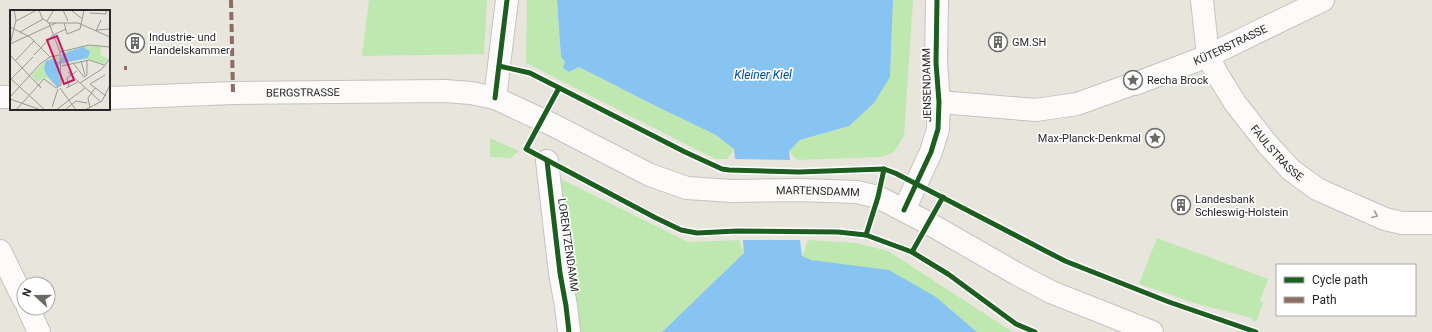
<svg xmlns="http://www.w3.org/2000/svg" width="1432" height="332" font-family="Roboto,sans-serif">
<rect width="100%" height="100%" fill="#e8e5dd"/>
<!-- green -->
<g fill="#bfe8b1">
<polygon points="369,0 487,0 484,54 362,56"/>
<polygon points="527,0 557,0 561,57 565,62 569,72 579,67 716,135 734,149 727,159 715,159 526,63"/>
<polygon points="893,0 913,0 904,136 893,153 880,157 797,160 789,151 800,140 849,126 890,77"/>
<polygon points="490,138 519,151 510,158 490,157"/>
<polygon points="551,174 688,242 739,240 744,253 662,332 576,332"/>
<polygon points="1157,238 1268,279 1260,301 1263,303 1256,322 1252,320 1252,318 1194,303 1139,284"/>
<polygon points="808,240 856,243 888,251 1013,332 977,332 936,297 802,257"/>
</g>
<!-- water -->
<polygon fill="#87c4f2" points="557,0 893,0 890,77 874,103 849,126 800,140 789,151 802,256 811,260 889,270 936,297 977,332 662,332 744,253 734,149 716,135 658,107 579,67 569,72 563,68 565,62 561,57"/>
<!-- pier -->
<polygon fill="#e8e5dd" points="733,159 792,160 802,240 740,240"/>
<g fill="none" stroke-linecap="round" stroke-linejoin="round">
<defs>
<g id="street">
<path id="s1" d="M1202,0L1208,56L1216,72L1235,103L1268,145L1291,170L1317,189L1385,219L1402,223H1432"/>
<path id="s2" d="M1135,84L1208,56L1323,0"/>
<polyline points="495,98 507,0"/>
<polyline points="939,102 1036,110 1077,104 1127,86"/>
<polyline points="547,161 560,273 566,306 569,332"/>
<polyline points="904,210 931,152 938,129 939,102 936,63 937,0"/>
<polyline points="0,251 24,300"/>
<polyline points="28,308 39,332"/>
</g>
<g id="secondary">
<polyline points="0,97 11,97"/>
<path id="s3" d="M109,98L233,93L445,91L471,93L495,98L553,125L650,175L687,188L732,191L801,190L857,192L878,197L928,223L1017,274L1051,292L1152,332"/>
</g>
</defs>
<!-- street casing -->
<use href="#street" stroke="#c4c3c3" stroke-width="24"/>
<!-- secondary casing -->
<use href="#secondary" stroke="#c4c3c3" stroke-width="24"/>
<!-- street -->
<use href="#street" stroke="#fcfbfa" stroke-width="22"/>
<!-- secondary -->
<use href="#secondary" stroke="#fcfbfa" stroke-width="22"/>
<!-- quiet -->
<g stroke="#8d6e63" stroke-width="4" stroke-dasharray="8 4" stroke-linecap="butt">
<polyline points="231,0 233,93"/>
<polyline points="124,68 127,68"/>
</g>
<defs>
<g id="cycleway">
<polyline points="499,66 530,73 685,152 722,169 729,170 799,172 884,169 895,173 932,192 1065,261 1169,302 1256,332"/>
<polyline points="559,88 526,149 654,217 681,230 697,233 737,231 838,232 866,235 912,252 948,274 1016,324 1035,332"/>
<polyline points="495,98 507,0"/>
<polyline points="547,161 560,273 566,306 569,332"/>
<polyline points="904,210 931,152 938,129 939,102 936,63 937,0"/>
<polyline points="866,235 878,197 884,169"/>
<polyline points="912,252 943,197"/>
</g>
</defs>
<!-- cycleway casing -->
<use href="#cycleway" stroke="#fff" stroke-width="8"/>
<!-- cycleway -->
<use href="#cycleway" stroke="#1b5e20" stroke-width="5"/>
</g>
<!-- one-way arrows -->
<defs><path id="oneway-chevron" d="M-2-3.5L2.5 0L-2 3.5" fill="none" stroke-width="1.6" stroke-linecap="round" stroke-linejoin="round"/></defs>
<use stroke="#9d9c9c" href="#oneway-chevron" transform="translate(1375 215) rotate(23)"/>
<!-- icons -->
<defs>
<symbol id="building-ring" viewBox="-11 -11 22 22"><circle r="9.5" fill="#fff" stroke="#6b6a67" stroke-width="1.5"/><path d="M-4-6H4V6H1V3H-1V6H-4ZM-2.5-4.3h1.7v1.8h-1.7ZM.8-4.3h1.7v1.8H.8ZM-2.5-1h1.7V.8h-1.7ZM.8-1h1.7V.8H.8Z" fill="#6b6a67"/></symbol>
<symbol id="sight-ring" viewBox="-11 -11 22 22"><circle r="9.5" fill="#fff" stroke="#6b6a67" stroke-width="1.5"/><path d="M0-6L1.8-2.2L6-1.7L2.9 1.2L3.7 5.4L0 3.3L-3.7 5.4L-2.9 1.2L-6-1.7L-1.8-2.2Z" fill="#6b6a67"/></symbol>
</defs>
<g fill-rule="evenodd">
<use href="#building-ring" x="987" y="31" width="22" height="22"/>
<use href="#building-ring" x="124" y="32" width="22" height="22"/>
<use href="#sight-ring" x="1122" y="69" width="22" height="22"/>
<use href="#sight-ring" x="1144" y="127" width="22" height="22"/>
<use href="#building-ring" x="1170" y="194" width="22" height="22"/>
</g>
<g text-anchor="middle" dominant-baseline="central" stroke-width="3.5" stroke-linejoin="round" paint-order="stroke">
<!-- poi labels -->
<g font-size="11" fill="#282828" stroke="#fff" text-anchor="start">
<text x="149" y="37">Industrie- und<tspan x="149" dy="13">Handelskammer</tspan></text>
<text x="1012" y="42">GM.SH</text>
<text x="1147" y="80">Recha Brock</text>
<text x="1141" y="138" text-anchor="end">Max-Planck-Denkmal</text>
<text x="1195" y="199">Landesbank<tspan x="1195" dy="13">Schleswig-Holstein</tspan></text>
</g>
<!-- street labels -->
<g font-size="11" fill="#282828" stroke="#fff">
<text stroke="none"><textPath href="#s2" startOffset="103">KÜTERSTRASSE</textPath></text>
<text transform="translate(927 85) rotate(-91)">JENSENDAMM</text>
<text stroke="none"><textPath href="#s3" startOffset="194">BERGSTRASSE</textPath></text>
<text stroke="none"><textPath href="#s1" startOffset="176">FAULSTRASSE</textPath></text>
<text stroke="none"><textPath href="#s3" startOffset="730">MARTENSDAMM</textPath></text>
<text transform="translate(568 245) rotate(82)">LORENTZENDAMM</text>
</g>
<!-- water labels -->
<g font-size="12" font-style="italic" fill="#0050a4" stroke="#fff">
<text x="763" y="75">Kleiner Kiel</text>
</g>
</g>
<!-- overview -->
<g transform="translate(10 10)">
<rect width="100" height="100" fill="#e8e5dd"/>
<path d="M73,36H92L90,45L98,48L94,54L77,49L53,55L52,52L56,54L77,49L78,39L73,37L52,44L51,50L52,43ZM48,45V52L39,49L34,58L47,77L37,68L27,72L21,65L32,54L40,48Z" fill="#bfe8b1"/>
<path d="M73,37L80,41L78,48L49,54L50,75L47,77L36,64L34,58L36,51L42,49L48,52L51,50L52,44Z" fill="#87c4f2"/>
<path fill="none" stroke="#9b9995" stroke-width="1" d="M29,0L32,8L39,13H68L100,27M53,0L58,11M61,0L71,8M80,3L96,4V0M6,11L25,1M37,11L44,0M54,13L57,24L70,19L74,0M0,17L20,27L40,47M87,20L100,19M86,21L91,10M10,22L33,9M0,34L46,13M0,35L6,10L4,0M50,42L79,35L100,37M0,45L31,78L28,74M24,45L43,25L56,19M5,51L24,31M71,51L75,65M63,53L74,67L77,65V50M52,56L79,50L94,55M58,62L91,92M95,65L80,74L96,86M0,68L35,100M1,69L23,47M70,73L92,59L100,48M59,77L57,68L67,61M50,78L66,100M56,78L68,72M0,87L30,54L40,47L49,45M0,89L31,100M42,97L48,79M80,98L78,88L85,78M6,100L34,69L46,78L51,75L50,42L39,13M46,100L75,78M55,100L66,91L77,93M75,100L92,91L100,75"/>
<path fill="#c2185b" fill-opacity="0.15" stroke="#c2185b" stroke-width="2" d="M47,26L64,70L54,74L37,30Z"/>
<rect width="100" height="100" fill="none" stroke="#282828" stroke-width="2"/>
</g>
<!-- legend -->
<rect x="1276" y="264" width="140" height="52" fill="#ffffff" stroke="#a9a9a9"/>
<rect x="1284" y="277" width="20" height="6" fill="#1b5e20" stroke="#a9a9a9"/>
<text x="1312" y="284" font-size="12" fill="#282828">Cycle path</text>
<rect x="1284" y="297" width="20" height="6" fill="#8d6e63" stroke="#a9a9a9"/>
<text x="1312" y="304" font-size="12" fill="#282828">Path</text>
<!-- north arrow -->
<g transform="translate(36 296) rotate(291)"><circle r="19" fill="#ffffff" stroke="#a9a9a9"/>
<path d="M0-3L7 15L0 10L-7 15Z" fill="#6b6a67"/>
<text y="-6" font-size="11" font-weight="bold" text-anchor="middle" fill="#282828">N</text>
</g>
</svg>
